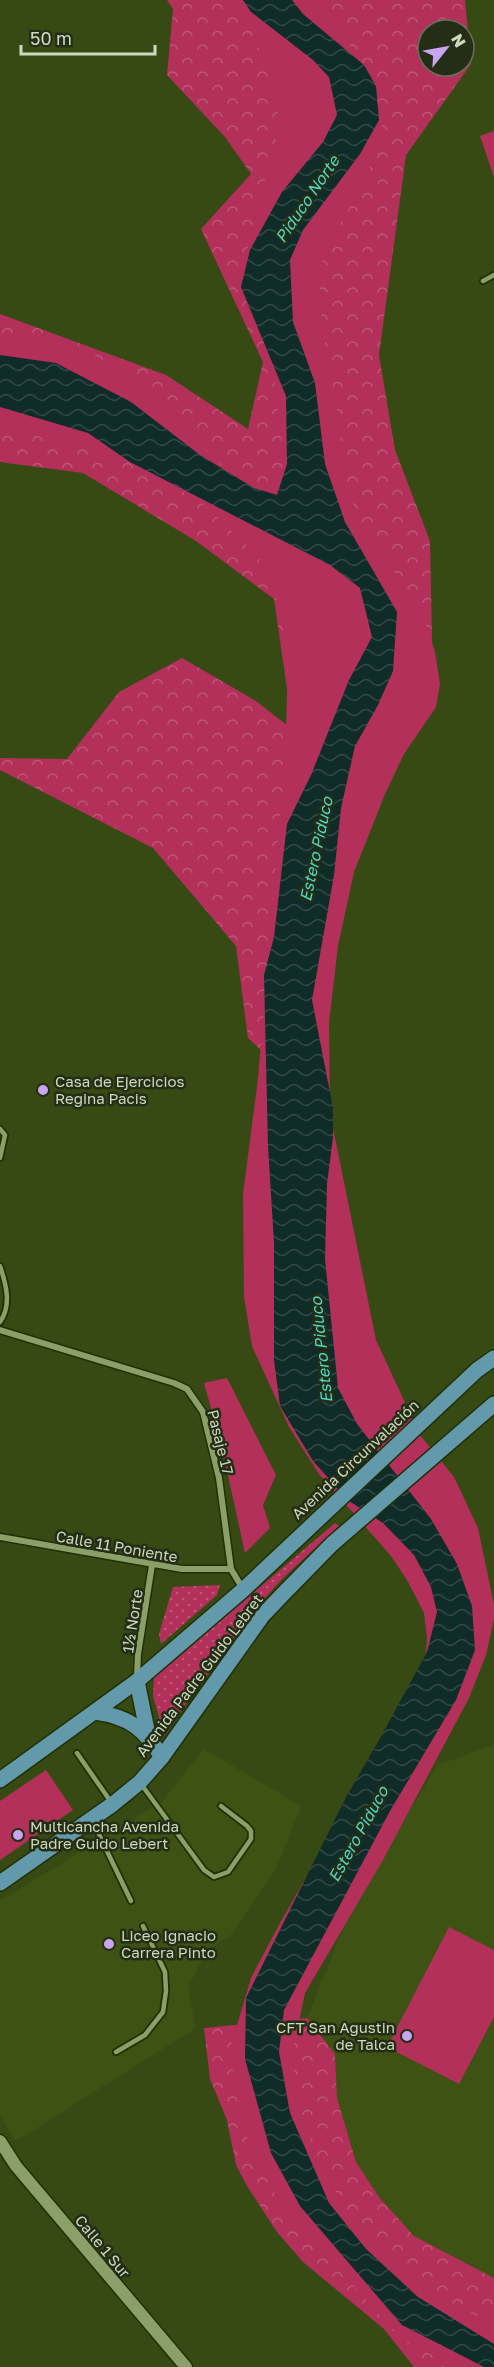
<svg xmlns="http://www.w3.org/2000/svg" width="494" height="2367" font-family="'Golos Text',sans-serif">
<defs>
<pattern id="grass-dots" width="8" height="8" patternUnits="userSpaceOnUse" patternTransform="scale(1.5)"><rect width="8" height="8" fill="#b2305a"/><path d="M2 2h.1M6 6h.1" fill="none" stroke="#be5777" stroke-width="1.8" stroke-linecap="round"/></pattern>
<pattern id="forest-crowns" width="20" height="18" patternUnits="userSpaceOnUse" patternTransform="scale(1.5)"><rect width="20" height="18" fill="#b2305a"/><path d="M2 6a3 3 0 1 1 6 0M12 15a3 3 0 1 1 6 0" fill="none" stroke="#be5777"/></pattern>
<pattern id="water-waves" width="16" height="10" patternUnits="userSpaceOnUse" patternTransform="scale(1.5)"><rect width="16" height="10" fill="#102c29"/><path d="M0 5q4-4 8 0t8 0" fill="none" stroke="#324a46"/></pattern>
</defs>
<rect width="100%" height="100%" fill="#384a14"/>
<!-- built -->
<g fill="#3e5313">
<polygon points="494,1745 494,2278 414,2236 379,2197 356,2162 337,2098 335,2054 307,2018 355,1899 438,1765"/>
<polygon points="204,1749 301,1806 276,1869 230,1936 206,1951 188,1988 196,2028 16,2141 0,2116 0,1901 162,1802"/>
</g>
<!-- grass -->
<g fill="url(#grass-dots)">
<polygon points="335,1523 339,1526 282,1579 254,1610 177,1716 166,1725 160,1721 153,1696 154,1678"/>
<polygon points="220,1585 217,1595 161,1644 159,1634 173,1587"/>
</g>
<!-- forest -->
<g fill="url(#forest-crowns)" fill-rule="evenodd">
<path d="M167,0H465L471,64L406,155L379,355L395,450L430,541L432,642L342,833L306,1092L248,1038L236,946L153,848L0,770V758L67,759L119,692L182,658L256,701L293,730L274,599L196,541L83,473L0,462V314L166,375L248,429L263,362L201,229L251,174L225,137L167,75L173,9ZM428,30H464V66H428Z"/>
<polygon points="307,2018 335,2054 337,2098 356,2162 379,2197 414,2236 494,2278 494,2367 414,2367 384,2329 303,2262 277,2232 247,2186 236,2165 227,2120 210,2079 204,2028"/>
</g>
<!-- green -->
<g fill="#b2305a">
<polygon points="228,0 325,0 365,71 376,98 383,131 365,180 323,253 320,287 322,328 338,413 345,485 356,512 424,619 435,652 440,684 436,707 404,754 385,794 354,872 338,946 329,1023 330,1113 376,1340 420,1435 454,1477 478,1528 494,1605 494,1619 486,1655 469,1698 383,1860 305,1993 292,2055 299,2109 320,2165 348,2214 418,2286 494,2325 494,2367 460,2367 416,2348 400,2337 281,2206 248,2141 238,2105 230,2049 251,1978 279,1925 425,1668 427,1638 424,1613 407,1580 391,1556 319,1474 289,1427 252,1346 244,1297 243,1194 258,1079 285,761 288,664 287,622 258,556 203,504 140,465 59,440 0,429 0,334 29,334 75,344 122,372 156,396 214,460 236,476 264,483 275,477 285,464 271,356 248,309 242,275 256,208 271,162 280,122 268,71 252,32"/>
<polygon points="494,131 494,177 480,136"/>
<polygon points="227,1378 276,1475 263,1505 270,1528 245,1553 222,1448 204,1383"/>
<polygon points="46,1770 73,1810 0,1860 0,1801"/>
<polygon points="449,1927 494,1950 494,2017 459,2084 387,2047"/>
</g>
<!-- water -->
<polygon fill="url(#water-waves)" points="243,0 292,0 303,14 364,65 376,86 379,120 360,154 303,230 290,260 293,322 315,383 325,464 345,522 397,612 393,671 378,705 355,746 341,808 334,875 312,1000 333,1108 333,1137 327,1184 325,1259 338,1388 357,1424 431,1519 457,1564 472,1606 475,1650 456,1700 390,1811 284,2010 279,2052 290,2113 329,2203 366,2249 418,2297 494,2344 494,2367 484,2367 402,2325 300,2206 271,2153 245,2059 246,1998 346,1797 379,1740 427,1652 437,1612 431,1587 414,1555 383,1523 349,1501 313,1461 280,1406 274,1360 274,1243 268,1146 264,975 274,937 287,824 311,775 349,680 372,637 360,588 330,565 130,462 88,433 0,407 0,355 56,363 131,402 200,455 254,488 277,495 287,464 286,396 241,287 250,250 282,192 323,142 337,115 329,77 313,60 251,12"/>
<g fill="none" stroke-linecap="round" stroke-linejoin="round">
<defs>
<g id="lane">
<polyline points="483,281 494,275"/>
<polyline points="0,1129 5,1135 0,1158"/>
<path d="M0,1266C6,1284 12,1305 0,1322"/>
<polyline points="77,1753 111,1802"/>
<polyline points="141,1784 204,1870 214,1877 228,1872 251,1839 251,1831 247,1826 221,1806"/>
<polyline points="93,1822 131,1901"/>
<polyline points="116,2052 145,2035 163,2012 166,1991 165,1972 143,1926"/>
</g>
<g id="street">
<polyline points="0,1330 174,1383 187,1389 203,1412 219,1478 231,1569 243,1589"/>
<polyline points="0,1537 182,1569 231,1569"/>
<polyline points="137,1677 138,1654 152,1565"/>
</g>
<polyline id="secondary" points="0,2141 16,2166 186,2367"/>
<g id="primary">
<polyline points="137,1681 148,1735"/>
<path d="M95,1712C130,1717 143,1728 162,1757"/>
<polyline points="0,1780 137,1681 243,1590 477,1370 494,1358"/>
<polyline points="0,1883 113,1804 140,1782 162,1757 263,1615 283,1594 332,1544 494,1404"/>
</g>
</defs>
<!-- lane casing -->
<use href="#lane" stroke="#212f05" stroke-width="8"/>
<!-- street casing -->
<use href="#street" stroke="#212f05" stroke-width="9"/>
<!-- secondary casing -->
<use href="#secondary" stroke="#212f05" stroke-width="15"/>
<!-- primary casing -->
<use href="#primary" stroke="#212f05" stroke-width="18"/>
<!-- lane -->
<use href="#lane" stroke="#8aa068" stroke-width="4.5"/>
<!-- street -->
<use href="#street" stroke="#8aa068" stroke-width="6"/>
<!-- secondary -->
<use href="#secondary" stroke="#8aa068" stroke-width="12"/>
<!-- primary -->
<use href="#primary" stroke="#629aab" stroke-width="15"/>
</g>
<!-- markers -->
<g fill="#c8a5ee" stroke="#242d16" stroke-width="2">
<circle cx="43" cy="1090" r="6"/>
<circle cx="18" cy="1835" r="6"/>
<circle cx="109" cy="1944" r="6"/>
<circle cx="407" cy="2036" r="6"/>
</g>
<g text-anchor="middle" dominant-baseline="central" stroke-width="5" stroke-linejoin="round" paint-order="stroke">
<!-- poi labels -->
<g font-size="15" fill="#cdd9bc" stroke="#242d16" text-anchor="start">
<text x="55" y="1081">Casa de Ejercicios<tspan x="55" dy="17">Regina Pacis</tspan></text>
<text x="30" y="1826">Multicancha Avenida<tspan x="30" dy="17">Padre Guido Lebert</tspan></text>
<text x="121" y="1935">Liceo Ignacio<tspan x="121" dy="17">Carrera Pinto</tspan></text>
<text x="395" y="2027" text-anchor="end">CFT San Agustin<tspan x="395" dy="17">de Talca</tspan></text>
</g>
<!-- street labels -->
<g font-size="15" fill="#cdd9bc" stroke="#242d16">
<text transform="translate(221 1442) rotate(76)">Pasaje 17</text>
<text transform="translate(355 1459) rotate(-43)">Avenida Circunvalación</text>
<text transform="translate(117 1546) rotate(10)">Calle 11 Poniente</text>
<text transform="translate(132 1621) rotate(-81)">1½ Norte</text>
<text transform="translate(199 1675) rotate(-53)">Avenida Padre Guido Lebret</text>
<text transform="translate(103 2246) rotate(50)">Calle 1 Sur</text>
</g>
<!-- water labels -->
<g font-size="16" font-style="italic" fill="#4ed8ca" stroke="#242d16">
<text transform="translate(307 199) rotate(-56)">Piduco Norte</text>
<text transform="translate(316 849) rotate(-78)">Estero Piduco</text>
<text transform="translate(321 1350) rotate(-96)">Estero Piduco</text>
<text transform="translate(358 1834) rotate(-61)">Estero Piduco</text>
</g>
</g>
<!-- north arrow -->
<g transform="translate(446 48) rotate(59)"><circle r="28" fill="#242d16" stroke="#687258" stroke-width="1.5"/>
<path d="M0-4.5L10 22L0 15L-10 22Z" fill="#c8a5ee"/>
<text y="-9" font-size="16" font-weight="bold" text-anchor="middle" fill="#cdd9bc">N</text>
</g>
<!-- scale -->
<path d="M21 45v9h134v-9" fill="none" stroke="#cdd9bc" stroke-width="3"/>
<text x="30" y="45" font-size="18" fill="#cdd9bc" stroke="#242d16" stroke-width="4.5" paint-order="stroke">50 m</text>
</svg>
